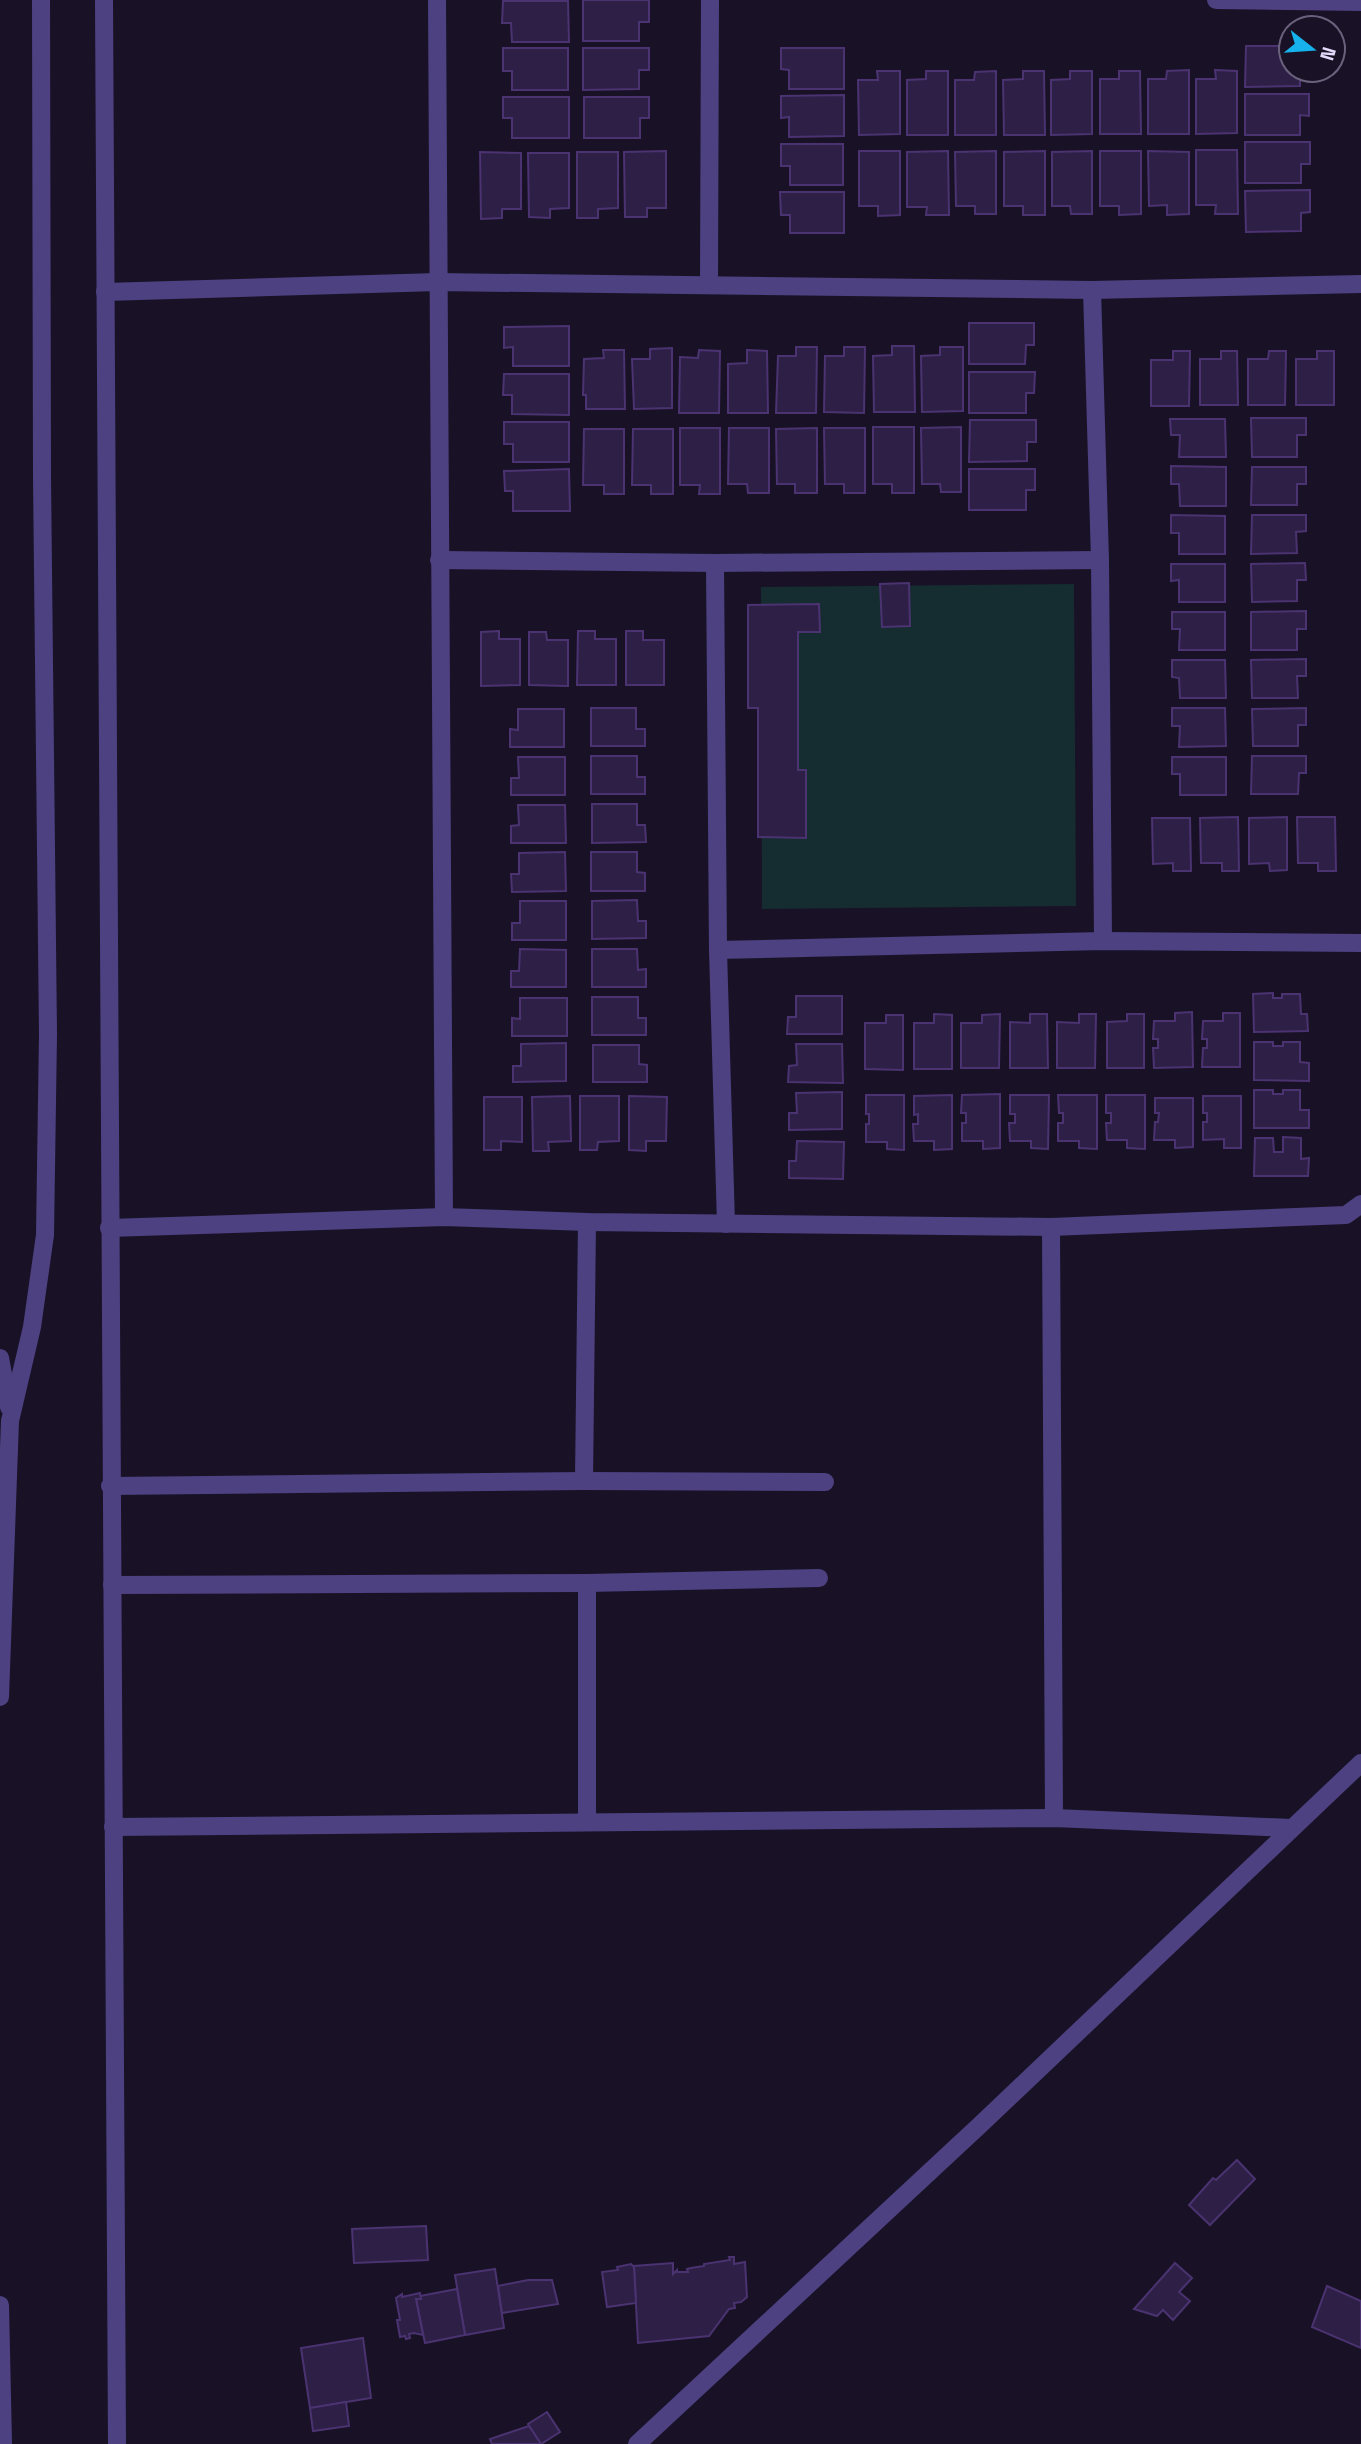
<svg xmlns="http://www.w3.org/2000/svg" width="1361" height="2444" font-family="'Space Grotesk',sans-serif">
<rect width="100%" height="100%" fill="#191226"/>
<!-- green -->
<polygon fill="#152c30" points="1074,584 1076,906 762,909 761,587"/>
<!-- building -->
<g fill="#2e1f46" stroke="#4a3370" stroke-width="2">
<polygon points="583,0 649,0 649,22 639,22 639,41 583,41"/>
<polygon points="503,1 568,1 569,42 512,42 511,23 502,23"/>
<polygon points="1246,46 1291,46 1291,70 1300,70 1300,86 1245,87"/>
<polygon points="503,48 568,48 568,90 512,90 512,71 503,71"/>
<polygon points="583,48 649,48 649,70 639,70 639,89 583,90"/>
<polygon points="781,48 844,48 844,89 789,89 789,70 781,69"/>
<polygon points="1189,70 1189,134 1148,134 1148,79 1166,79 1167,71"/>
<polygon points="1215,70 1237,71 1237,133 1196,134 1196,79 1216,79"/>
<polygon points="877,71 900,71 900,134 859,135 858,80 878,80"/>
<polygon points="926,71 948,71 948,135 907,135 907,80 926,79"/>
<polygon points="996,71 996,135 955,135 955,80 974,80 975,72"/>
<polygon points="1023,71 1044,71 1045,135 1004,135 1003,80 1023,79"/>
<polygon points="1070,71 1092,71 1092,134 1051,135 1051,80 1070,79"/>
<polygon points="1119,71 1140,71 1141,134 1100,134 1100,79 1119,79"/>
<polygon points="1245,94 1309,94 1309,116 1300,115 1300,135 1245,135"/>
<polygon points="844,95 844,136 789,137 789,117 781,118 781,96"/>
<polygon points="503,97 569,97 569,138 512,138 512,118 503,118"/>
<polygon points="584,97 649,97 649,118 640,118 640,138 584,138"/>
<polygon points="1245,142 1310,142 1310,164 1301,164 1301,183 1245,183"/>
<polygon points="781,144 843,144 843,185 790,185 790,166 781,166"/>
<polygon points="1196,150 1237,150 1238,214 1215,214 1216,205 1196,205"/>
<polygon points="666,151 666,208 647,208 647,217 625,217 624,152"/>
<polygon points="859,151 900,151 900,215 878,216 878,206 859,206"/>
<polygon points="948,151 949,215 926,215 927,207 907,207 907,152"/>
<polygon points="996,151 996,214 975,214 975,206 956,206 955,152"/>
<polygon points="1045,151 1045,215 1023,215 1023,206 1004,206 1004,152"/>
<polygon points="1092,151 1092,214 1071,214 1070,206 1052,206 1052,152"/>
<polygon points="1100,151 1141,151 1141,214 1119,215 1119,206 1100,206"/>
<polygon points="1148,151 1189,152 1189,214 1167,215 1167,205 1149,206"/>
<polygon points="480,152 521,153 521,209 502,209 502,218 481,219"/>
<polygon points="577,152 618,152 618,208 598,209 598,218 577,218"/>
<polygon points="528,153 569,153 569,208 550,209 550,218 529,217"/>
<polygon points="1310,190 1310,212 1301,213 1301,231 1246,232 1245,191"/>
<polygon points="780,192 844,192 844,233 790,233 790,215 781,215"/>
<polygon points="969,323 1034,323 1034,345 1026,345 1025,364 969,364"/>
<polygon points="569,326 569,366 513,366 513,347 504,348 504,327"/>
<polygon points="892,346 914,346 915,412 874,412 873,356 892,355"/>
<polygon points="796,347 817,347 816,413 776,413 778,356 796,356"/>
<polygon points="844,347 865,347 864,413 824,412 825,356 844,356"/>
<polygon points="940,347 963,347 963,411 922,412 921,356 940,355"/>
<polygon points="672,348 672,408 634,409 632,359 650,359 650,349"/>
<polygon points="603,350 624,350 625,409 586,409 586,395 583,395 584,359 604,358"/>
<polygon points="699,350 720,351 719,413 679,413 680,357 698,358"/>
<polygon points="747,350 767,351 768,413 728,413 728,364 747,363"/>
<polygon points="1173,351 1190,351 1189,406 1151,406 1151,360 1173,360"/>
<polygon points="1221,351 1237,351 1238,405 1200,405 1200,359 1221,359"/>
<polygon points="1269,351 1286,351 1285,405 1248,405 1248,359 1268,359"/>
<polygon points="1317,351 1334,351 1334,405 1296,405 1296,359 1317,359"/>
<polygon points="969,372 1035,372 1034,393 1026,393 1026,413 969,413"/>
<polygon points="504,374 569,374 569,415 512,414 512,395 503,395"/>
<polygon points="1251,418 1306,418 1306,435 1297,435 1297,457 1252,457"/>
<polygon points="1170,419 1225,419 1226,457 1179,457 1180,435 1171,435"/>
<polygon points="970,420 1036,420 1036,442 1027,442 1027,461 969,462"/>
<polygon points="504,422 569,422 569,462 513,462 513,444 504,444"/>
<polygon points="873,427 914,427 914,493 892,493 892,484 873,484"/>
<polygon points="961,427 961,492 941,492 940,484 922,484 921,428"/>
<polygon points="680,428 720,428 720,494 699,494 700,485 680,485"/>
<polygon points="729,428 769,428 769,493 748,493 747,484 728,484"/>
<polygon points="817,428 817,493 795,493 795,484 777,484 776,429"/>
<polygon points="824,428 865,428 865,493 844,493 844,484 825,484"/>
<polygon points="584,429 624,429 624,494 604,494 604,485 583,485"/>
<polygon points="633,429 673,429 673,494 651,494 651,485 632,485"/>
<polygon points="1171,466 1226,467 1226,506 1180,506 1179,484 1171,484"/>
<polygon points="1252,467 1306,467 1306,484 1297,484 1297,505 1251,505"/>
<polygon points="569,469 570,511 513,511 513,491 505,491 504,471"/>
<polygon points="969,469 1035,469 1035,490 1026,490 1026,510 969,510"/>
<polygon points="1171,515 1225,516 1225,554 1179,554 1179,533 1171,533"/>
<polygon points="1252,515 1306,515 1306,531 1296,532 1297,553 1251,554"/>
<polygon points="1305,563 1306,580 1297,580 1297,601 1252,602 1251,564"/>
<polygon points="1171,564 1225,564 1225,602 1179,602 1179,580 1171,581"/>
<polygon points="909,583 910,626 882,627 880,584"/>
<polygon points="819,604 820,632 798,632 798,770 806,770 806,838 758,837 758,708 748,708 748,605"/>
<polygon points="1306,611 1306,629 1297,629 1297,650 1251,650 1251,612"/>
<polygon points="1172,612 1225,612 1225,650 1179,650 1180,629 1172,629"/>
<polygon points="499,631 499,639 520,639 520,685 481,686 481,632"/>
<polygon points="578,631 595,631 595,639 616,639 616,685 577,685"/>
<polygon points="626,631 643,631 643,640 664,640 664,685 626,685"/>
<polygon points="529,632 546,632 547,640 568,640 568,686 529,685"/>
<polygon points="1306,659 1306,676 1297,676 1298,698 1252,698 1251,660"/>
<polygon points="1172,660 1225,660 1226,698 1180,698 1179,678 1172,677"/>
<polygon points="591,708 636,708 636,729 645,729 645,746 591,746"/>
<polygon points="1172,708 1225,708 1226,746 1179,747 1180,726 1172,726"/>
<polygon points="1306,708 1306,725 1298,725 1298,746 1253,746 1252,709"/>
<polygon points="518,709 564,709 564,747 510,747 510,729 518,730"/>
<polygon points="591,756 637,756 637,777 645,777 645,794 591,794"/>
<polygon points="1252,756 1306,756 1306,773 1299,773 1298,794 1251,794"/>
<polygon points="518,757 565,757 565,795 511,795 511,778 519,778"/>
<polygon points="1172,757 1226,757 1226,795 1180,795 1180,774 1172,774"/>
<polygon points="592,804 637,804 637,825 645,825 646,842 592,843"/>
<polygon points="518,805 565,805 566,843 511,843 511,826 519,825"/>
<polygon points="1238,817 1239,871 1222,871 1222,863 1201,863 1200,818"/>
<polygon points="1287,817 1287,870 1270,871 1269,863 1249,864 1249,818"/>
<polygon points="1297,817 1335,817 1336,871 1318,871 1318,863 1298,863"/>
<polygon points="1152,818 1190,818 1191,871 1173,871 1173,863 1153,864"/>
<polygon points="565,852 566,891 512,892 511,874 519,874 519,853"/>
<polygon points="591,852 637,852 637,872 645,873 645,891 591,891"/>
<polygon points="637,900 638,921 646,921 646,938 592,939 592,901"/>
<polygon points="520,901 566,901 566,940 512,940 512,923 520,923"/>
<polygon points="520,949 566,950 566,987 511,987 511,971 519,971"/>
<polygon points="592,949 637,949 638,970 646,969 646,987 592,987"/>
<polygon points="1273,993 1273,998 1282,998 1282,994 1300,994 1301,1014 1307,1014 1308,1031 1254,1032 1253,994"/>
<polygon points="796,996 842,996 842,1034 787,1034 788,1017 796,1017"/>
<polygon points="592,997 638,997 638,1018 646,1018 646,1035 592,1035"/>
<polygon points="520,998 567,998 567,1036 512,1036 512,1018 520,1019"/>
<polygon points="1192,1012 1193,1067 1154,1068 1153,1048 1158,1048 1158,1039 1153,1039 1154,1021 1175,1021 1175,1013"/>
<polygon points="1223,1013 1240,1013 1240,1067 1202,1067 1203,1048 1207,1048 1207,1039 1202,1039 1203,1021 1223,1021"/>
<polygon points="934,1014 952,1015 952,1069 914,1069 914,1023 934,1023"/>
<polygon points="1000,1014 999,1068 961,1068 961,1023 982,1023 982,1015"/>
<polygon points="1030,1014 1047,1014 1048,1068 1010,1068 1010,1022 1030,1023"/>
<polygon points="1079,1014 1096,1014 1095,1068 1057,1068 1057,1022 1079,1023"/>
<polygon points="1127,1014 1144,1014 1144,1068 1107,1068 1107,1022 1127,1021"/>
<polygon points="886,1015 903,1015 903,1070 865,1069 865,1023 886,1023"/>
<polygon points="1254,1042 1273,1042 1273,1046 1283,1046 1283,1042 1300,1042 1300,1062 1309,1063 1309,1081 1254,1080"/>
<polygon points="566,1043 566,1081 513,1082 513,1066 521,1066 521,1044"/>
<polygon points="796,1044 842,1044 843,1083 788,1082 789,1066 797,1065"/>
<polygon points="593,1045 639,1045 639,1064 647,1065 647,1082 593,1082"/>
<polygon points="1254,1090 1273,1090 1273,1094 1283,1094 1283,1090 1300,1090 1300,1110 1309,1110 1309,1128 1254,1128"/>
<polygon points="842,1092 842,1129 789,1130 789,1113 797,1113 796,1093"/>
<polygon points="1000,1094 1000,1148 983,1149 983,1141 962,1141 962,1123 966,1123 966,1113 961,1113 962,1095"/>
<polygon points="866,1095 904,1095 904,1150 887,1149 887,1142 866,1142 866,1124 869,1124 869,1114 866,1114"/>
<polygon points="952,1095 952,1149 934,1150 934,1141 914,1141 913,1124 918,1124 918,1114 914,1115 914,1096"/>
<polygon points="1010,1095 1049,1095 1048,1149 1031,1148 1031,1141 1010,1141 1009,1123 1015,1123 1015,1114 1010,1114"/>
<polygon points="1058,1095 1097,1095 1097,1149 1079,1148 1079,1141 1058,1141 1058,1123 1063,1123 1063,1113 1059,1113"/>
<polygon points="1106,1095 1145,1095 1145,1149 1127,1148 1127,1140 1107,1140 1106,1123 1111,1123 1111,1113 1106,1113"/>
<polygon points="570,1096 571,1141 548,1142 549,1151 533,1151 532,1097"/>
<polygon points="580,1096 619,1096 619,1141 598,1142 597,1150 580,1150"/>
<polygon points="629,1096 667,1097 666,1141 646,1141 646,1151 629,1150"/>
<polygon points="1203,1096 1241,1096 1241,1148 1224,1148 1224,1139 1203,1140 1203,1122 1207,1122 1207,1113 1203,1113"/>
<polygon points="484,1097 522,1097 522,1142 501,1141 501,1150 484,1150"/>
<polygon points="1155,1098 1193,1098 1193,1147 1175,1148 1175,1140 1154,1140 1155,1122 1158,1122 1159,1113 1155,1113"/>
<polygon points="1283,1137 1301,1138 1301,1159 1309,1158 1308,1176 1254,1176 1255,1138 1273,1138 1274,1152 1283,1152"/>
<polygon points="797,1141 844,1142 843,1179 789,1178 789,1161 796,1161"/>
<polygon points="1237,2160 1255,2179 1210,2225 1189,2205 1213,2178 1216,2180"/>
<polygon points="426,2226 428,2260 354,2263 352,2229"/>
<polygon points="729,2257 734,2257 734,2264 745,2262 747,2297 741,2302 734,2303 735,2308 729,2309 709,2336 638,2343 634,2266 673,2263 673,2274 677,2270 677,2272 688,2272 687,2269 691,2268 704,2266 704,2264 730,2260"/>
<polygon points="1175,2263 1192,2278 1179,2292 1190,2301 1173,2320 1163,2310 1157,2316 1134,2309"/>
<polygon points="631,2264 634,2267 636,2303 607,2307 602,2272 618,2270 617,2267"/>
<polygon points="495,2269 504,2328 465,2335 455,2275"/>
<polygon points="528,2280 552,2280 558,2304 502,2313 498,2286"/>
<polygon points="1327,2286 1361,2301 1361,2348 1312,2327"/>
<polygon points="457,2289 465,2335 425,2343 416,2299 421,2299 420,2296"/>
<polygon points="420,2293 421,2299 416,2299 423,2335 414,2333 409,2334 410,2338 406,2339 405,2336 400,2337 397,2320 400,2320 396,2298 402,2294 402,2297"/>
<polygon points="363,2338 371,2398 310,2408 301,2348"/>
<polygon points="346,2402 349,2426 313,2431 310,2408"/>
<polygon points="547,2412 560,2432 541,2444 528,2424"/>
<polygon points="529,2426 541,2444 492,2444 490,2439"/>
</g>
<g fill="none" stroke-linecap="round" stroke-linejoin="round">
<!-- minor -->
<g stroke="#4e4182" stroke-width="18">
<polyline points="104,0 117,2444"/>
<polyline points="437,0 444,1217"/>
<polyline points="1216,0 1361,2"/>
<polyline points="709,285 710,0"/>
<polyline points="1092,290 1100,560 1103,941"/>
<polyline points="105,292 437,282 1092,290 1361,284"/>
<polyline points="439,560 715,563 1100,560"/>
<polyline points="715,563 718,950 726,1224"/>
<polyline points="718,950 1103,941 1361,943"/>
<polyline points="1051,1227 1054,1818"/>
<polyline points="109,1228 444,1217 587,1222 1051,1227 1346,1215 1361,1204"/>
<polyline points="0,1358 9,1407"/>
<polyline points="584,1481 587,1222"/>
<polyline points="110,1486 584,1481 825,1482"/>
<polyline points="112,1585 587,1583 819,1578"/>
<polyline points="0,1697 10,1421 32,1327 45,1235 48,1034 42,478 41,0"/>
<polyline points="587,1822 587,1583"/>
<polyline points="113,1827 1054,1818 1291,1828"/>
<polyline points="0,2305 3,2444"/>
<polyline points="637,2444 980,2125 1361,1763"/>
</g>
</g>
<!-- north arrow -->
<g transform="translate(1312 49) rotate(107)"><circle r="33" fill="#191226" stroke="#6a627c" stroke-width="2"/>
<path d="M0-5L12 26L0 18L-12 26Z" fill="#16b2ec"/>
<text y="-10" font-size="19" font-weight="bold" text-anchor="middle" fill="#e4dafc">N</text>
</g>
</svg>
